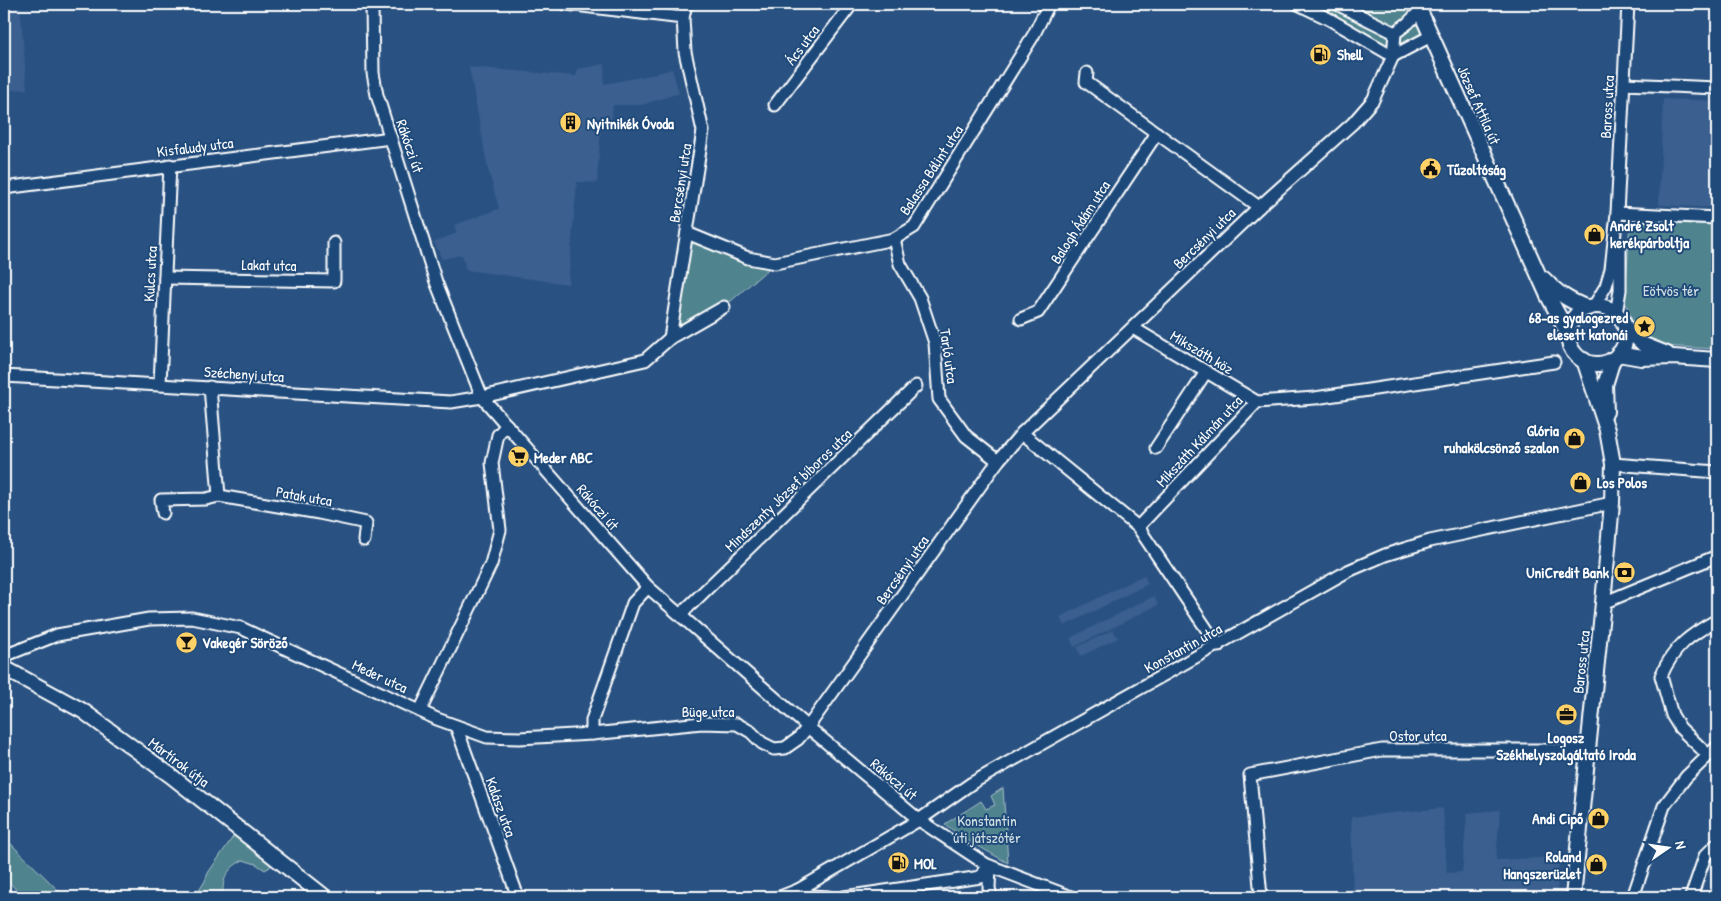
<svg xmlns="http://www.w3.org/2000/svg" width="1721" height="901" font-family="'Patrick Hand',sans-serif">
<rect width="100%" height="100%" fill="#295282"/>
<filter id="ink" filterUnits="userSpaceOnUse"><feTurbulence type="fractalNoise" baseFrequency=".02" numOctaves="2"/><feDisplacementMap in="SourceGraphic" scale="10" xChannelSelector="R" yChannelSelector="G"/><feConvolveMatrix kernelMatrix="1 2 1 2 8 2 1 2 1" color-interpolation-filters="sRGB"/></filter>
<g filter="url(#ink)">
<!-- built -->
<g fill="#3a5f8e">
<polygon points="4,4 20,4 27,89 10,90"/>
<polygon points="605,64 604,84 650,75 672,69 679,93 642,105 613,105 611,126 601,127 597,183 577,182 568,284 466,270 462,255 442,259 434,242 457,233 454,225 499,209 488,169 469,67 576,76 578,69"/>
<polygon points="1663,99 1717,101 1717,208 1659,205"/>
<polygon points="1144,575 1148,584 1064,626 1060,617"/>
<polygon points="1154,596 1158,605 1074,647 1070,638"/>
<polygon points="1113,630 1118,638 1081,656 1077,647"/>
<polygon points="1443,808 1447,873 1462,872 1467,813 1500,810 1496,860 1559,857 1557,897 1353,897 1351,817"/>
</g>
<!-- green -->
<g fill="#50838e" stroke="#a8c1c6">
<polygon points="1298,4 1417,4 1431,36 1393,56"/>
<polygon points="1630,221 1717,225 1717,349 1663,346 1650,343 1633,323 1625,302"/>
<polygon points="687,233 775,263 724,307 670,338"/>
<polygon points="1003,788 1008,863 962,837 945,824 981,801 986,809 995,805 991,796"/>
<path d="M235,834L271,861L270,867L265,870L256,864L243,860C226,869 222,880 223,897H195L205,881L208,873Z"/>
<polygon points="4,837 65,897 23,897 4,877"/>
</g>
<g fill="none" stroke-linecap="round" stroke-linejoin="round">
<defs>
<g id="minor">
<polyline points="372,4 373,73 377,95 436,282 482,397 648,587 808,727 919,820 987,865 1071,897"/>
<polyline points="566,4 683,18"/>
<polyline points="1298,4 1329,19 1393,56"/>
<polyline points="1337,4 1395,33"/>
<polyline points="1393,56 1431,36"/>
<polyline points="1087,73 1086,82 1259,207"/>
<polyline points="1624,84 1717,88"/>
<polyline points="775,105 852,4"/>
<polyline points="4,188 391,138"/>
<polyline points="1617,213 1717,218"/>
<polyline points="687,233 748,258 775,263 894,239 914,227 1033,36 1049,4"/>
<polyline points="894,239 900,264 920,298 935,343 939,399 966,436 998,461"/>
<polyline points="165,278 334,281 334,243"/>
<polyline points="1594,306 1606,286 1611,269 1617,213 1628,4"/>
<polyline points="1616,314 1620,290 1620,248"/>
<polyline points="1021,319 1038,312 1157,133"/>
<polyline points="1133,328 1257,402"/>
<polyline points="670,338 703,131 685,52 683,18 686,4"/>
<polyline points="4,376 451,402 482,397 645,360 670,338 724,307"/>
<polyline points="160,384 170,165"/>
<polyline points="210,387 219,496"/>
<polyline points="1022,433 1138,527 1218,646"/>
<polyline points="1156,448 1206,372"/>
<polyline points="1613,464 1717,472"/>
<polyline points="163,513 161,500 206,499 219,496 319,513 366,523 364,540"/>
<polyline points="1138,527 1257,402 1315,398 1554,362"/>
<polyline points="1603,603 1717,556"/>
<polyline points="680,615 916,386"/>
<polyline points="4,656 57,635 149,619 192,618 241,628 437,719 487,737 519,738 592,734 702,723 737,724 751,732 762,743 774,749 785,748 798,739 808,727 998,461 1022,433 1259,207 1353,123 1373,100 1393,56 1395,33 1408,23 1420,11"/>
<polyline points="420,711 491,564 500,530 492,463 498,435 507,425"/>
<polyline points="456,726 518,897"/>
<polyline points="592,734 592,720 633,603 648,587"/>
<path d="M1708,755L1680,728L1672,715L1661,676C1674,646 1690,635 1717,620"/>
<polyline points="990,866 989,888 991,897"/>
<polyline points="798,890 813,896 828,897"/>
<polyline points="780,897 798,890 919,820 972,783 1348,571 1385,555 1430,541 1612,503"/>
<polyline points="844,897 981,877 987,865"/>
<polyline points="1261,897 1250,775 1382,750 1589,750"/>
<polyline points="1633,897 1664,806 1686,777 1717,747"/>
<polyline points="1691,897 1705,856 1717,844"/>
</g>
<g id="tertiary">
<polyline points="1417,4 1548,296 1561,320 1569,338"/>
<path d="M1544,279C1557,293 1569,301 1588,308"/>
<circle cx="1597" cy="335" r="29"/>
<polyline points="1625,327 1644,345 1667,354"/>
<polyline points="1618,354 1641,358 1673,357 1717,360"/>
<polyline points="1606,412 1605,385 1613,359"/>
<polyline points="4,668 83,711 170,775 325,897"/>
<polyline points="1573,897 1603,603 1612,503 1613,464 1607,430 1584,360"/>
</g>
</defs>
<!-- minor casing -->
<use href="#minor" stroke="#fff" stroke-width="15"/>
<!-- tertiary casing -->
<use href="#tertiary" stroke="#fff" stroke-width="18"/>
<!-- minor -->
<use href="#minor" stroke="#1f4a7a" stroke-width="11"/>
<!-- tertiary -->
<use href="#tertiary" stroke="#1f4a7a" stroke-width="14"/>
</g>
</g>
<!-- icons -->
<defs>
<symbol id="fuel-disc" viewBox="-11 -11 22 22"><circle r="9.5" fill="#ffd166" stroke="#1f4a7a"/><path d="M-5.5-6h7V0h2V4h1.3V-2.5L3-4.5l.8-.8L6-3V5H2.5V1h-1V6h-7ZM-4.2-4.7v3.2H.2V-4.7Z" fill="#111"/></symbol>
<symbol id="building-disc" viewBox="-11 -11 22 22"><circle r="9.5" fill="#ffd166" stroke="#1f4a7a"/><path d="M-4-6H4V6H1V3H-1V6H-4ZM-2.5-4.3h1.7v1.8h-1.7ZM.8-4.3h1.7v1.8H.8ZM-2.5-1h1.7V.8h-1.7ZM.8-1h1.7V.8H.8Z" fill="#111"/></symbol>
<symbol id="civic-disc" viewBox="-11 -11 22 22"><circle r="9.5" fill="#ffd166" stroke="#1f4a7a"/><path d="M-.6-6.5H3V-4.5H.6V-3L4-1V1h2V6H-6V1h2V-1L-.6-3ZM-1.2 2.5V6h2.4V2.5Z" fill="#111"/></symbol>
<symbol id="shop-disc" viewBox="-11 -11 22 22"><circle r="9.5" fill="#ffd166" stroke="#1f4a7a"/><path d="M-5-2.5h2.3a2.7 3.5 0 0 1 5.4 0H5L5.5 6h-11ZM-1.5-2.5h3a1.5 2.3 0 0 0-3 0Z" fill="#111"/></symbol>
<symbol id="sight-disc" viewBox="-11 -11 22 22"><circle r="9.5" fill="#ffd166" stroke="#1f4a7a"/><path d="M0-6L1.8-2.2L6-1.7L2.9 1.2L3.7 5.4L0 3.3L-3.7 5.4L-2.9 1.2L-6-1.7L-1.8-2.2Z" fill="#111"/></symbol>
<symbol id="supermarket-disc" viewBox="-11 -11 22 22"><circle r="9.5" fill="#ffd166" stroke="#1f4a7a"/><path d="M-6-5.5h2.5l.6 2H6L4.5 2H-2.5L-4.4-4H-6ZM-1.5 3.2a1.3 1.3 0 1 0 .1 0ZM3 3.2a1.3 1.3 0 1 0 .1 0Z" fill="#111"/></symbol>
<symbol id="bank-disc" viewBox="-11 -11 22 22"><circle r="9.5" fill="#ffd166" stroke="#1f4a7a"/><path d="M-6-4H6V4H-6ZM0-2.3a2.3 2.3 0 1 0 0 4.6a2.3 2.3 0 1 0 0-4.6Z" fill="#111"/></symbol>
<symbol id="bar-disc" viewBox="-11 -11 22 22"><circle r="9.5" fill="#ffd166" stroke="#1f4a7a"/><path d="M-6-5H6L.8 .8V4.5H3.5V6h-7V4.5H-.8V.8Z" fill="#111"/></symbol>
<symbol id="office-disc" viewBox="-11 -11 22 22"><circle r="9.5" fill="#ffd166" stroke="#1f4a7a"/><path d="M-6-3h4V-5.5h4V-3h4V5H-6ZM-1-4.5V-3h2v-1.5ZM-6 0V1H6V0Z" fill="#111"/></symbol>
</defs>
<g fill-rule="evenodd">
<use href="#fuel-disc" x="1308" y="42" width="25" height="25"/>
<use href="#building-disc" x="558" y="110" width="25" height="25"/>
<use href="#civic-disc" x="1418" y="156" width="25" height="25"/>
<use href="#shop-disc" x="1582" y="222" width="25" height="25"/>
<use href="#sight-disc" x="1632" y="314" width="25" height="25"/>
<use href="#shop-disc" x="1562" y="426" width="25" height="25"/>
<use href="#supermarket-disc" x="506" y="444" width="25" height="25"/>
<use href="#shop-disc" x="1568" y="470" width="25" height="25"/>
<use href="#bank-disc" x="1612" y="560" width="25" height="25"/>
<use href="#bar-disc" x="174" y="630" width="25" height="25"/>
<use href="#office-disc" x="1554" y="702" width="25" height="25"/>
<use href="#shop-disc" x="1586" y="806" width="25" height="25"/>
<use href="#fuel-disc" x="886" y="850" width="25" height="25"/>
<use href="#shop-disc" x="1584" y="852" width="25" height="25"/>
</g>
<g text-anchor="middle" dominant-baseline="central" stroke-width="4" stroke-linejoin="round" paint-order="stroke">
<!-- street labels -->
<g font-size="15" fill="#fff" stroke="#1f4a7a">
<text transform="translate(802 45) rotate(-53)">Ács utca</text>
<text transform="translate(1479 105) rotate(66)">József Attila út</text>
<text transform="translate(1607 107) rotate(-87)">Baross utca</text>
<text transform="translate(410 146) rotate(71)">Rákóczi út</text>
<text transform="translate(195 147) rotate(-7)">Kisfaludy utca</text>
<text transform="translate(931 170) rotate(-57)">Balassa Bálint utca</text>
<text transform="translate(680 183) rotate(-81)">Bercsényi utca</text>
<text transform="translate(1080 222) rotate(-57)">Balogh Ádám utca</text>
<text transform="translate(1204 238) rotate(-44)">Bercsényi utca</text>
<text transform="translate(269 265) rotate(1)">Lakat utca</text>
<text transform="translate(150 274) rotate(-87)">Kulcs utca</text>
<text transform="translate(1202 352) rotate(31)">Mikszáth köz</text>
<text transform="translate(949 356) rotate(82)">Tarló utca</text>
<text transform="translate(244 374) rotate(4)">Széchenyi utca</text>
<text transform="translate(1199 441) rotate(-47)">Mikszáth Kálmán utca</text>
<text transform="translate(788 490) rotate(-44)">Mindszenty József bíboros utca</text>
<text transform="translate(304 496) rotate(10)">Patak utca</text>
<text transform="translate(598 507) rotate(49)">Rákóczi út</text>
<text transform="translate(902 570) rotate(-55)">Bercsényi utca</text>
<text transform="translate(1183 648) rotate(-29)">Konstantin utca</text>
<text transform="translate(1581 662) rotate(-84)">Baross utca</text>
<text transform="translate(380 676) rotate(25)">Meder utca</text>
<text x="708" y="711">Büge utca</text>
<text x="1418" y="735">Ostor utca</text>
<text transform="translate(179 762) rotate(37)">Mártírok útja</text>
<text transform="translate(894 779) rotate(40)">Rákóczi út</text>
<text transform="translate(501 807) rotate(70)">Kalász utca</text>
</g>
<!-- poi labels -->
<g font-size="15" font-weight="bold" fill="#fff" stroke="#1f4a7a" text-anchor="start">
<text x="1337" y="54">Shell</text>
<text x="587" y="123">Nyitnikék Óvoda</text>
<text x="1447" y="169">Tűzoltóság</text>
<text x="1610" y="225">André Zsolt<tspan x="1610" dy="17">kerékpárboltja</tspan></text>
<text x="1628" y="317" text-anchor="end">68-as gyalogezred<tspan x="1628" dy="17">elesett katonái</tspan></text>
<text x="1559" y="430" text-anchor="end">Glória<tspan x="1559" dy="17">ruhakölcsönző szalon</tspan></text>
<text x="534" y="457">Meder ABC</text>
<text x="1597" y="482">Los Polos</text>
<text x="1609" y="572" text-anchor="end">UniCredit Bank</text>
<text x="202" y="642">Vakegér Söröző</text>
<text x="1566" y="737" text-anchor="middle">Logosz<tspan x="1566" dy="17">Székhelyszolgáltató Iroda</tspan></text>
<text x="1583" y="818" text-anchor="end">Andi Cipő</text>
<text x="1581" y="856" text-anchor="end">Roland<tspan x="1581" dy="17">Hangszerüzlet</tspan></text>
<text x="914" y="863">MOL</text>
</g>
<!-- park labels -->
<g font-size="15" fill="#d3e0e3" stroke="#1f4a7a">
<text x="1671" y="290">Eötvös tér</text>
<text x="987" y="820">Konstantin<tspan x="987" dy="17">úti játszótér</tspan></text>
</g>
</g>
<!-- margin -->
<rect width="1721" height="901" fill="none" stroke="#1f4a7a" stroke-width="20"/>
<rect x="10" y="10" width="1701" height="881" fill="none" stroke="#fff" stroke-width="2" filter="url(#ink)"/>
<!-- north arrow -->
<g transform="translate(1668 848) rotate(77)" stroke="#1f4a7a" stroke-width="4" paint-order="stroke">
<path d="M0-4L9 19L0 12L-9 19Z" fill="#ffffff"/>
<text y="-8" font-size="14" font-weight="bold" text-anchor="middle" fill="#ffffff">N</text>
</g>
</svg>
